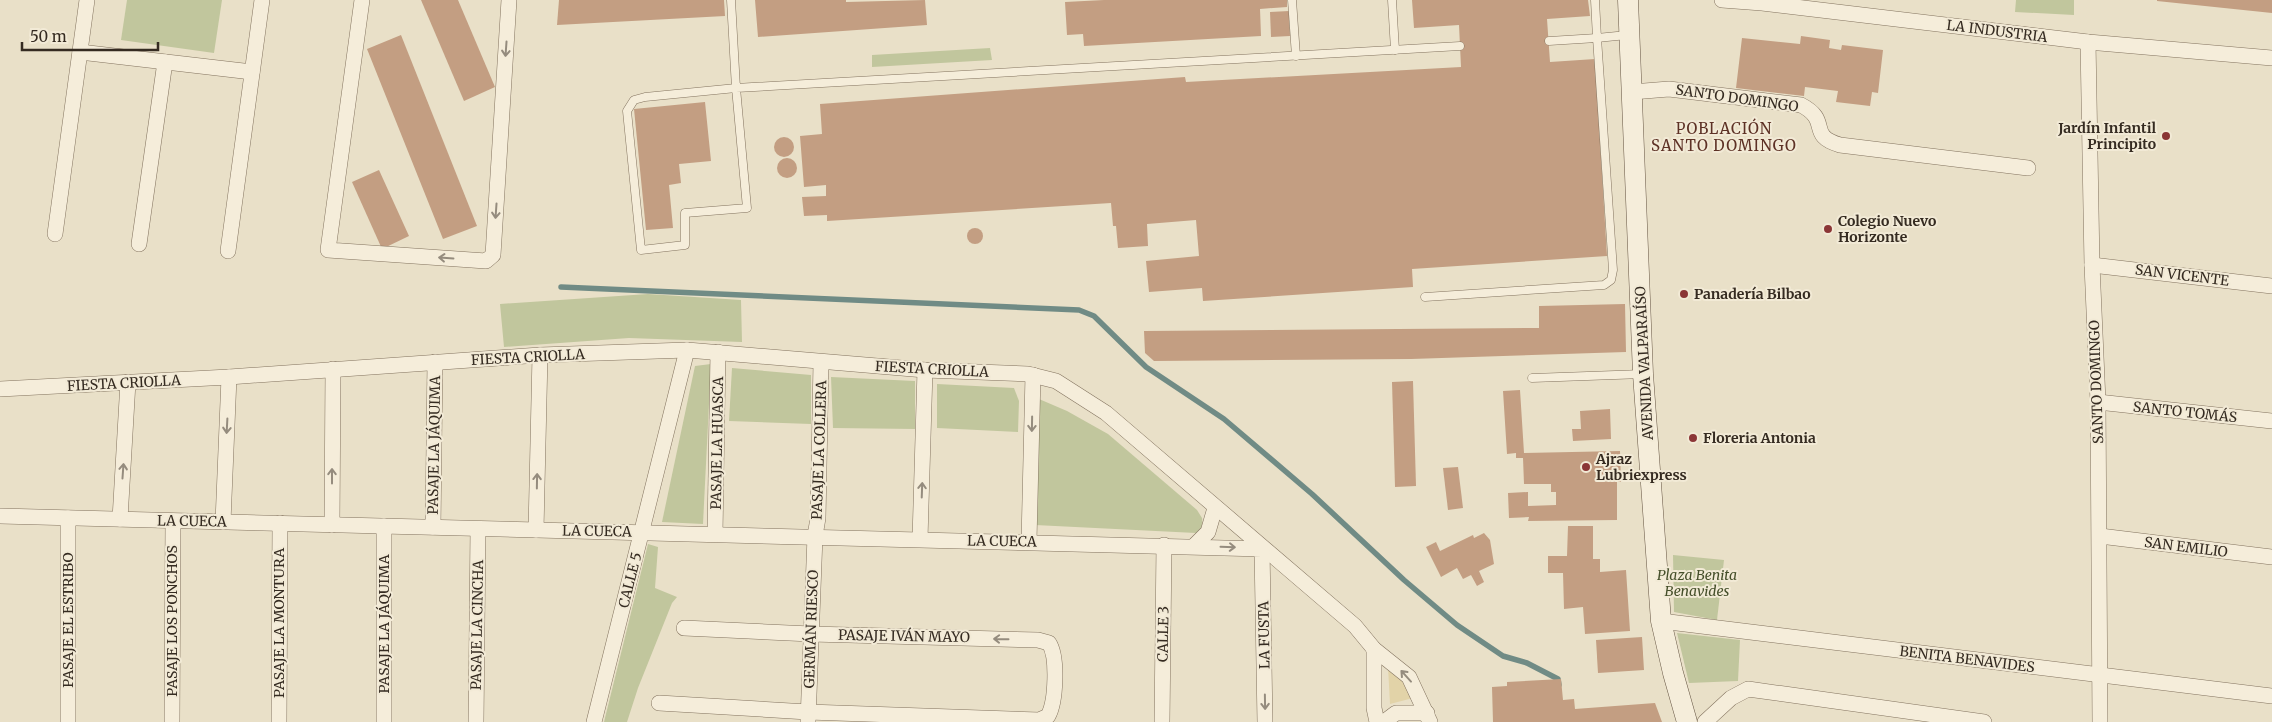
<svg xmlns="http://www.w3.org/2000/svg" width="2272" height="722" font-family="Merriweather,serif">
<rect width="100%" height="100%" fill="#e9e0c8"/>
<!-- green -->
<g fill="#c1c69d">
<polygon points="127,0 222,0 214,53 121,40"/>
<polygon points="2016,0 2074,0 2074,15 2015,12"/>
<polygon points="990,48 992,60 872,67 872,55"/>
<polygon points="648,294 741,300 742,342 629,338 504,347 500,304"/>
<polygon points="711,364 703,524 662,522 695,366"/>
<polygon points="732,368 811,375 811,424 729,421"/>
<polygon points="831,377 915,381 915,429 833,428"/>
<polygon points="937,384 1014,388 1019,401 1018,432 937,428"/>
<polygon points="1039,399 1067,411 1108,434 1197,510 1202,518 1203,527 1196,533 1035,525"/>
<polygon points="648,544 658,547 655,588 677,597 672,603 638,688 627,722 604,722"/>
<polygon points="1673,555 1724,560 1717,620 1674,612"/>
<polygon points="1677,633 1740,640 1738,681 1689,683"/>
</g>
<!-- sand -->
<polygon fill="#e2d3a8" points="1388,667 1401,676 1413,698 1390,704"/>
<g fill="none" stroke-linecap="round" stroke-linejoin="round">
<!-- stream -->
<polyline stroke="#708b85" stroke-width="5.5" points="561,287 1079,310 1094,316 1146,367 1224,419 1312,494 1404,580 1457,625 1503,656 1527,663 1558,679 1559,685"/>
</g>
<!-- building -->
<g fill="#c39e82">
<polygon points="421,0 458,0 495,87 464,101"/>
<polygon points="559,0 724,0 725,16 557,25"/>
<polygon points="755,0 846,0 846,2 925,0 927,25 758,37"/>
<polygon points="1104,0 1287,0 1287,7 1260,9 1261,36 1084,46 1083,34 1067,35 1065,2"/>
<polygon points="1412,0 1588,0 1590,16 1547,19 1550,62 1595,59 1607,256 1412,269 1413,287 1203,301 1202,288 1149,292 1146,261 1199,256 1196,220 1147,224 1148,246 1118,248 1116,226 1113,226 1111,203 827,221 827,215 804,216 802,197 826,196 826,185 804,187 800,136 822,134 820,104 1185,77 1186,82 1461,67 1459,25 1414,28"/>
<polygon points="2157,0 2272,0 2272,13 2157,1"/>
<polygon points="1289,11 1290,36 1271,37 1270,12"/>
<polygon points="401,35 477,226 443,239 367,49"/>
<polygon points="1801,36 1830,40 1829,48 1841,50 1842,45 1883,50 1878,93 1872,92 1870,106 1836,102 1838,91 1805,87 1804,96 1736,88 1742,38 1800,44"/>
<polygon points="705,102 711,161 679,164 681,183 669,185 673,228 646,230 634,109"/>
<circle cx="784" cy="147" r="10"/>
<circle cx="787" cy="168" r="10"/>
<polygon points="379,170 409,236 382,249 352,182"/>
<circle cx="975" cy="236" r="8"/>
<polygon points="1625,304 1626,352 1411,359 1154,361 1145,353 1144,331 1539,328 1539,306"/>
<polygon points="1413,381 1416,486 1395,487 1392,382"/>
<polygon points="1520,390 1524,453 1620,451 1621,482 1617,482 1617,520 1528,521 1529,517 1509,518 1508,493 1528,492 1528,506 1556,505 1556,492 1551,492 1551,484 1524,484 1523,458 1516,458 1516,453 1507,454 1503,391"/>
<polygon points="1610,409 1611,439 1573,441 1572,429 1581,429 1580,411"/>
<polygon points="1458,467 1463,508 1448,510 1443,468"/>
<polygon points="1568,526 1593,526 1593,559 1600,559 1600,572 1626,570 1630,631 1585,634 1583,607 1564,609 1563,573 1548,573 1548,556 1567,556"/>
<polygon points="1484,533 1490,540 1494,564 1479,571 1484,582 1477,586 1471,575 1463,579 1457,568 1441,577 1426,547 1436,542 1440,551 1473,535 1474,538"/>
<polygon points="1642,637 1644,670 1598,673 1596,640"/>
<polygon points="1561,679 1563,700 1574,699 1575,709 1655,703 1662,722 1493,722 1492,687 1507,686 1507,682"/>
</g>
<g fill="none" stroke-linecap="round" stroke-linejoin="round">
<defs>
<g id="service">
<polyline points="731,0 736,88 747,208 685,213 685,245 641,250 627,111 634,100 645,97 736,88 1460,46"/>
<polyline points="1292,0 1296,56"/>
<polyline points="1392,0 1395,50"/>
<polyline points="1595,0 1597,38 1627,35"/>
<polyline points="1425,297 1604,285 1611,280 1613,270 1597,38 1549,41"/>
<polyline points="1532,378 1643,374"/>
</g>
<g id="minor">
<polyline points="362,0 328,250 486,261 493,255 509,0"/>
<polyline points="1722,0 1762,3 2088,42 2272,58"/>
<polyline points="2088,42 2092,265 2098,402 2100,722"/>
<polyline points="80,52 252,72"/>
<path d="M1632,92L1669,89L1801,105C1832,121 1806,135 1840,145L2028,168"/>
<polyline points="55,234 87,0"/>
<polyline points="139,244 165,62"/>
<polyline points="228,251 262,0"/>
<polyline points="2092,265 2272,286"/>
<polyline points="0,389 229,377 540,355 687,350 925,370 1028,374 1056,381 1106,413 1355,626 1374,649 1409,677 1430,722"/>
<polyline points="2098,402 2272,421"/>
<polyline points="0,516 1262,549 1265,722"/>
<polyline points="120,519 128,382"/>
<polyline points="223,522 229,377"/>
<polyline points="332,525 333,369"/>
<polyline points="433,527 435,362"/>
<polyline points="536,530 540,355"/>
<polyline points="715,534 718,352"/>
<polyline points="2100,536 2272,557"/>
<polyline points="920,539 925,370"/>
<polyline points="1029,541 1033,375"/>
<polyline points="1194,546 1208,532 1215,508"/>
<polyline points="1661,621 2272,696"/>
<polyline points="1374,649 1374,708 1377,722"/>
<path d="M659,703L808,712L1039,720L1048,716C1056,702 1058,657 1049,643L1038,640L811,634L684,628"/>
<polyline points="808,721 815,536 818,518 821,363"/>
<polyline points="68,722 68,518"/>
<polyline points="172,722 173,521"/>
<polyline points="279,722 280,523"/>
<polyline points="384,722 384,526"/>
<polyline points="476,722 478,529"/>
<polyline points="594,722 687,350"/>
<polyline points="1162,722 1164,545"/>
<polyline points="1384,722 1396,713 1427,713"/>
<polyline points="1705,722 1731,698 1748,689 1984,722"/>
</g>
<polyline id="secondary" points="1628,0 1643,374 1661,621 1673,673 1687,722"/>
</defs>
<!-- service casing -->
<use href="#service" stroke="#83735f" stroke-width="9"/>
<!-- minor casing -->
<use href="#minor" stroke="#83735f" stroke-width="16"/>
<!-- secondary casing -->
<use href="#secondary" stroke="#655442" stroke-width="21"/>
<!-- service -->
<use href="#service" stroke="#f5edda" stroke-width="8"/>
<!-- minor -->
<use href="#minor" stroke="#f5edda" stroke-width="15"/>
<!-- secondary -->
<use href="#secondary" stroke="#f5edda" stroke-width="20"/>
</g>
<!-- one-way arrows -->
<defs><path id="oneway-shaft" d="M-6 0H5M1.5-3L5.5 0L1.5 3" fill="none" stroke-width="1.6" stroke-linecap="round" stroke-linejoin="round" transform="scale(1.25)"/></defs>
<g stroke="#958c7e">
<use href="#oneway-shaft" transform="translate(506 49) rotate(94)"/>
<use href="#oneway-shaft" transform="translate(496 211) rotate(94)"/>
<use href="#oneway-shaft" transform="translate(446 258) rotate(-176)"/>
<use href="#oneway-shaft" transform="translate(1032 424) rotate(91)"/>
<use href="#oneway-shaft" transform="translate(227 426) rotate(93)"/>
<use href="#oneway-shaft" transform="translate(123 471) rotate(-86)"/>
<use href="#oneway-shaft" transform="translate(332 476) rotate(-90)"/>
<use href="#oneway-shaft" transform="translate(537 481) rotate(-89)"/>
<use href="#oneway-shaft" transform="translate(922 490) rotate(-88)"/>
<use href="#oneway-shaft" transform="translate(1228 547) rotate(2)"/>
<use href="#oneway-shaft" transform="translate(1001 639) rotate(-179)"/>
<use href="#oneway-shaft" transform="translate(1406 676) rotate(-132)"/>
<use href="#oneway-shaft" transform="translate(1265 702) rotate(89)"/>
</g>
<!-- markers -->
<g fill="#8b3636" stroke="#f2ead6" stroke-width="2">
<circle cx="2166" cy="136" r="5"/>
<circle cx="1828" cy="229" r="5"/>
<circle cx="1684" cy="294" r="5"/>
<circle cx="1693" cy="438" r="5"/>
<circle cx="1586" cy="467" r="5"/>
</g>
<g text-anchor="middle" dominant-baseline="central" stroke-width="4" stroke-linejoin="round" paint-order="stroke">
<!-- street labels -->
<g font-size="14" fill="#352b21" stroke="#f2ead6">
<text transform="translate(1997 31) rotate(7)">LA INDUSTRIA</text>
<text transform="translate(1737 98) rotate(8)">SANTO DOMINGO</text>
<text transform="translate(2182 275) rotate(7)">SAN VICENTE</text>
<text transform="translate(528 357) rotate(-3)">FIESTA CRIOLLA</text>
<text transform="translate(1644 363) rotate(-93)">AVENIDA VALPARAÍSO</text>
<text transform="translate(932 369) rotate(3)">FIESTA CRIOLLA</text>
<text transform="translate(2096 382) rotate(-92)">SANTO DOMINGO</text>
<text transform="translate(124 383) rotate(-3)">FIESTA CRIOLLA</text>
<text transform="translate(2185 412) rotate(6)">SANTO TOMÁS</text>
<text transform="translate(717 443) rotate(-89)">PASAJE LA HUASCA</text>
<text transform="translate(434 445) rotate(-89)">PASAJE LA JÁQUIMA</text>
<text transform="translate(819 450) rotate(-88)">PASAJE LA COLLERA</text>
<text transform="translate(192 521) rotate(1)">LA CUECA</text>
<text transform="translate(597 531) rotate(1)">LA CUECA</text>
<text transform="translate(1002 541) rotate(1)">LA CUECA</text>
<text transform="translate(2186 547) rotate(7)">SAN EMILIO</text>
<text transform="translate(630 580) rotate(-76)">CALLE 5</text>
<text transform="translate(68 620) rotate(-90)">PASAJE EL ESTRIBO</text>
<text transform="translate(172 621) rotate(-90)">PASAJE LOS PONCHOS</text>
<text transform="translate(279 623) rotate(-90)">PASAJE LA MONTURA</text>
<text transform="translate(384 624) rotate(-90)">PASAJE LA JÁQUIMA</text>
<text transform="translate(477 625) rotate(-89)">PASAJE LA CINCHA</text>
<text transform="translate(811 629) rotate(-88)">GERMÁN RIESCO</text>
<text transform="translate(1163 634) rotate(-89)">CALLE 3</text>
<text transform="translate(1264 635) rotate(-91)">LA FUSTA</text>
<text transform="translate(904 636) rotate(1)">PASAJE IVÁN MAYO</text>
<text transform="translate(1967 659) rotate(7)">BENITA BENAVIDES</text>
</g>
<!-- poi labels -->
<g font-size="14" font-weight="bold" fill="#352b21" stroke="#f2ead6" text-anchor="start">
<text x="2156" y="128" text-anchor="end">Jardín Infantil<tspan x="2156" dy="16">Principito</tspan></text>
<text x="1838" y="221">Colegio Nuevo<tspan x="1838" dy="16">Horizonte</tspan></text>
<text x="1694" y="294">Panadería Bilbao</text>
<text x="1703" y="438">Floreria Antonia</text>
<text x="1596" y="459">Ajraz<tspan x="1596" dy="16">Lubriexpress</tspan></text>
</g>
<!-- park labels -->
<g font-size="14" font-style="italic" fill="#454f2a" stroke="#f2ead6">
<text x="1697" y="575">Plaza Benita<tspan x="1697" dy="16">Benavides</tspan></text>
</g>
<!-- neighbourhood labels -->
<g font-size="15" letter-spacing="1" fill="#5d3125" stroke="#f2ead6">
<text x="1724" y="128">POBLACIÓN<tspan x="1724" dy="17">SANTO DOMINGO</tspan></text>
</g>
</g>
<!-- scale -->
<path d="M22 42v8h136v-8" fill="none" stroke="#352b21" stroke-width="2.5"/>
<text x="30" y="42" font-size="15" fill="#352b21" stroke="#f2ead6" stroke-width="4" paint-order="stroke">50 m</text>
</svg>
